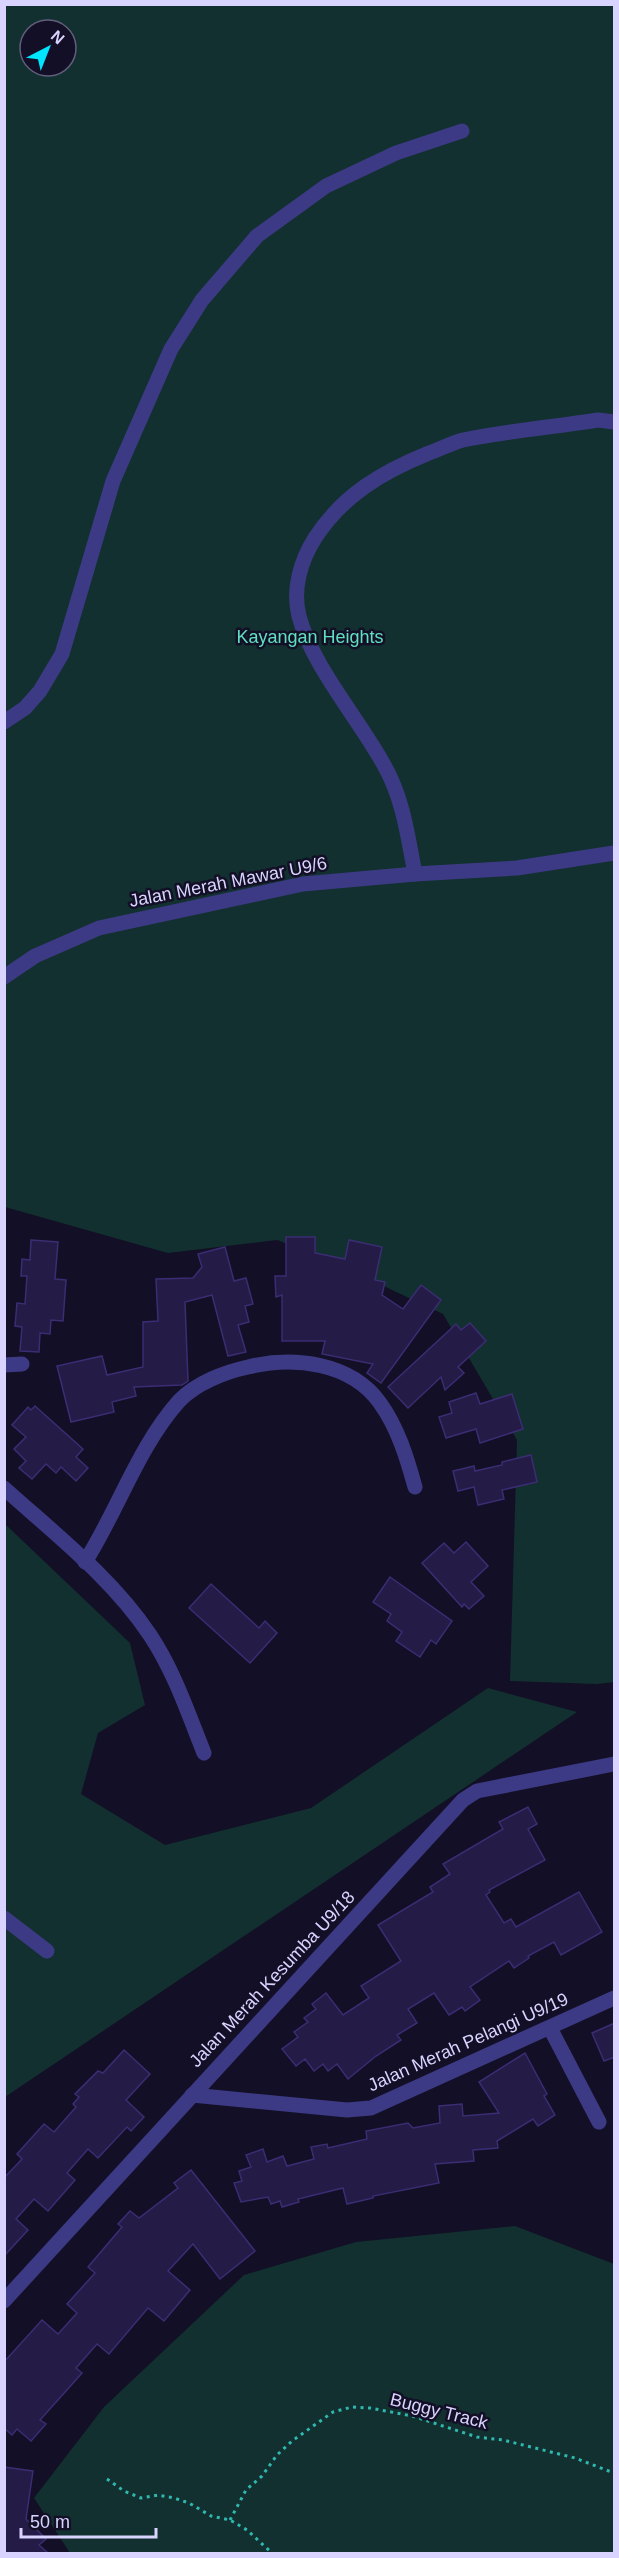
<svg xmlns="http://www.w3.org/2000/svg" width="619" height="2558" font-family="Arial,sans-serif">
<rect width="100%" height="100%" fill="#130f26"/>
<!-- green -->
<g fill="#12302f" fill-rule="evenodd">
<path d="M4,5H614V1682L597,1684L510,1681L517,1440L443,1314L320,1256L277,1240L168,1253L5,1207ZM30,30H66V66H30Z"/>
<polygon points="4,1523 130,1643 145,1705 98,1733 81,1794 165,1845 311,1808 488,1688 577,1712 5,2097"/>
<polygon points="515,2226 614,2264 614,2553 70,2553 34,2498 104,2407 244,2275 356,2242"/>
</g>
<!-- building -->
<g fill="#241b47" stroke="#3b2d73" stroke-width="1.5">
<polygon points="286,1237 315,1237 315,1253 345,1259 349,1240 382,1247 375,1280 385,1282 382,1295 403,1309 421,1285 441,1300 381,1383 367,1373 373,1364 322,1354 325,1341 282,1341 282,1295 276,1297 275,1276 286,1276"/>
<polygon points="31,1240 58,1242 55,1279 66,1280 63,1321 51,1320 50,1334 40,1333 39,1352 20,1351 22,1327 15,1326 17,1303 25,1304 27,1276 21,1276 22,1259 30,1260"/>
<polygon points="225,1247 234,1281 246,1278 253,1304 245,1306 249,1322 238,1325 246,1352 228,1356 212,1295 185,1302 188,1381 182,1385 134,1387 136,1396 112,1402 114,1412 71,1422 57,1366 102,1356 107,1375 143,1367 143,1322 158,1321 156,1279 193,1278 202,1267 198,1254"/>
<polygon points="470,1323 486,1341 458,1367 464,1373 445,1390 441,1377 408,1408 388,1387 456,1324 461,1330"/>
<polygon points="476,1393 480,1404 512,1394 523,1429 480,1443 476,1429 446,1438 439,1417 452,1413 449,1402"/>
<polygon points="35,1406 83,1449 76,1457 88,1468 76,1481 61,1467 56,1473 46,1464 32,1479 19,1468 26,1461 14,1449 26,1437 12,1425 28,1407 31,1410"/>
<polygon points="531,1455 537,1482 502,1490 504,1499 478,1505 474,1487 458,1491 453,1471 474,1466 475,1471 502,1465 502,1462"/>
<polygon points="466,1542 488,1566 471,1582 484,1596 469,1609 464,1604 462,1607 422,1563 444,1543 454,1553"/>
<polygon points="390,1577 452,1621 436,1644 431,1640 420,1657 396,1641 402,1632 387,1621 391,1614 373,1602"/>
<polygon points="211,1584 259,1628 265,1621 277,1633 250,1663 189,1608"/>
<polygon points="528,1807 537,1824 528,1829 545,1860 489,1890 490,1892 486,1895 504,1923 511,1919 516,1927 579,1892 602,1932 561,1955 554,1942 528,1956 529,1958 514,1968 509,1961 470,1987 480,2000 465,2011 462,2007 449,2015 434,1993 408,2009 417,2023 397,2035 401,2040 376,2056 348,2079 337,2064 328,2071 323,2064 314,2071 305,2059 296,2066 282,2049 298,2037 294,2032 308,2022 304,2018 316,2009 312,2004 326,1993 343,2015 369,1998 361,1986 401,1961 378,1925 433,1892 430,1887 450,1874 443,1864 503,1829 499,1822"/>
<polygon points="615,2023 615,2057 604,2061 592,2033"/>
<polygon points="124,2050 150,2074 126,2100 144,2117 131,2131 127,2127 98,2158 88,2149 67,2173 75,2180 48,2211 34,2199 16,2219 28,2230 4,2256 4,2178 22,2159 17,2154 44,2124 54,2132 76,2107 73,2104 79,2097 75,2094 98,2071 103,2073"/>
<polygon points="525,2053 547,2094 544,2096 555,2115 538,2126 533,2119 497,2141 498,2148 473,2150 474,2161 435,2164 439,2183 373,2196 373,2198 347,2204 343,2188 298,2199 299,2202 282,2207 280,2201 271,2204 268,2197 241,2202 234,2183 242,2181 239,2171 251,2167 246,2155 263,2149 267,2162 283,2156 287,2166 314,2159 311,2147 327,2144 328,2148 367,2139 366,2131 408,2123 413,2128 440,2123 439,2106 462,2104 463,2116 499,2113 479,2082"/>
<polygon points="191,2170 255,2251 220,2279 193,2244 168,2271 190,2290 164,2321 148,2308 109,2354 97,2344 76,2368 82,2373 40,2420 46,2424 31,2441 17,2429 12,2435 4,2428 4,2362 42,2320 58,2334 77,2313 67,2304 95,2273 88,2267 122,2227 118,2224 130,2211 139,2218 178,2188 174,2183"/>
<polygon points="4,2467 33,2471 26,2519 46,2539 39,2545 48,2553 4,2553"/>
</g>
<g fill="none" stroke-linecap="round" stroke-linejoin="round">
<!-- path -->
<g stroke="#2fb8b0" stroke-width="3" stroke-dasharray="3 4.5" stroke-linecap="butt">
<polyline points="107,2479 124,2491 141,2498 158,2495 174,2498 189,2503 211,2516 230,2520 247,2530 273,2554"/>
<polyline points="230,2520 246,2490 262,2476 277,2455 292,2441 333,2412 352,2407 370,2408 412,2416 477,2437 503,2440 575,2458 614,2473"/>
</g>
<!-- minor -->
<g stroke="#3d3a85" stroke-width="15">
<polyline points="4,722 25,708 40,691 62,654 113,481 171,349 202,300 257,236 326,186 396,153 462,131"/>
<path d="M415,874C408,837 403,798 384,765C359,719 312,666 299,616C292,589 301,560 315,538C343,495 382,472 429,453C440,449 452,443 463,440C507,431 553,427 598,420L614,422"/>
<polyline points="4,977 35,956 99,928 303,884 415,874 517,868 614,853"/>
<polyline points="4,1365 22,1364"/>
<path d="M4,1488C55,1534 112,1578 150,1635C174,1671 188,1713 204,1753"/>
<path d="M85,1562C118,1510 138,1447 179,1401C196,1383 225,1372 248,1367C293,1356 351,1362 380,1403C398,1428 407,1458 415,1487"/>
<polyline points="4,1918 47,1951"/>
<polyline points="550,2028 599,2122"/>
<polyline points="192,2095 347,2110 371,2108 614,1998"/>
<polyline points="4,2301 463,1800 477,1791 614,1764"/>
</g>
</g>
<g text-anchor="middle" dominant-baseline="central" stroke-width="5" stroke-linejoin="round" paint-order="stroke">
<!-- park labels -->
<g font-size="18" fill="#5fe0c0" stroke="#130f26">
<text x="310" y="637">Kayangan Heights</text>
</g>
<!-- street labels -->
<g font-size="18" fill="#d9d4ff" stroke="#130f26">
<text transform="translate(228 882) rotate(-11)">Jalan Merah Mawar U9/6</text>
<text transform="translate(272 1979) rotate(-47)">Jalan Merah Kesumba U9/18</text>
<text transform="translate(468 2042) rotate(-24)">Jalan Merah Pelangi U9/19</text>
<text transform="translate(439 2411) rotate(14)">Buggy Track</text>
</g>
</g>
<!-- border -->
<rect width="619" height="2558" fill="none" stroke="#d9d4ff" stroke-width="12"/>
<!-- north arrow -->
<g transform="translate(48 48) rotate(42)"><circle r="28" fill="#130f26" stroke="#625e7d" stroke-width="1.5"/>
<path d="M0-4.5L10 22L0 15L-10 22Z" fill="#00e5ff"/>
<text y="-9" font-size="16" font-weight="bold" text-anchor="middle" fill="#d9d4ff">N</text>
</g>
<!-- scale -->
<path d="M21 2528v9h135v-9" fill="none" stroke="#d9d4ff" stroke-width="3"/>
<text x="30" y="2528" font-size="18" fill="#d9d4ff" stroke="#130f26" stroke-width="4.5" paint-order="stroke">50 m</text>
</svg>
